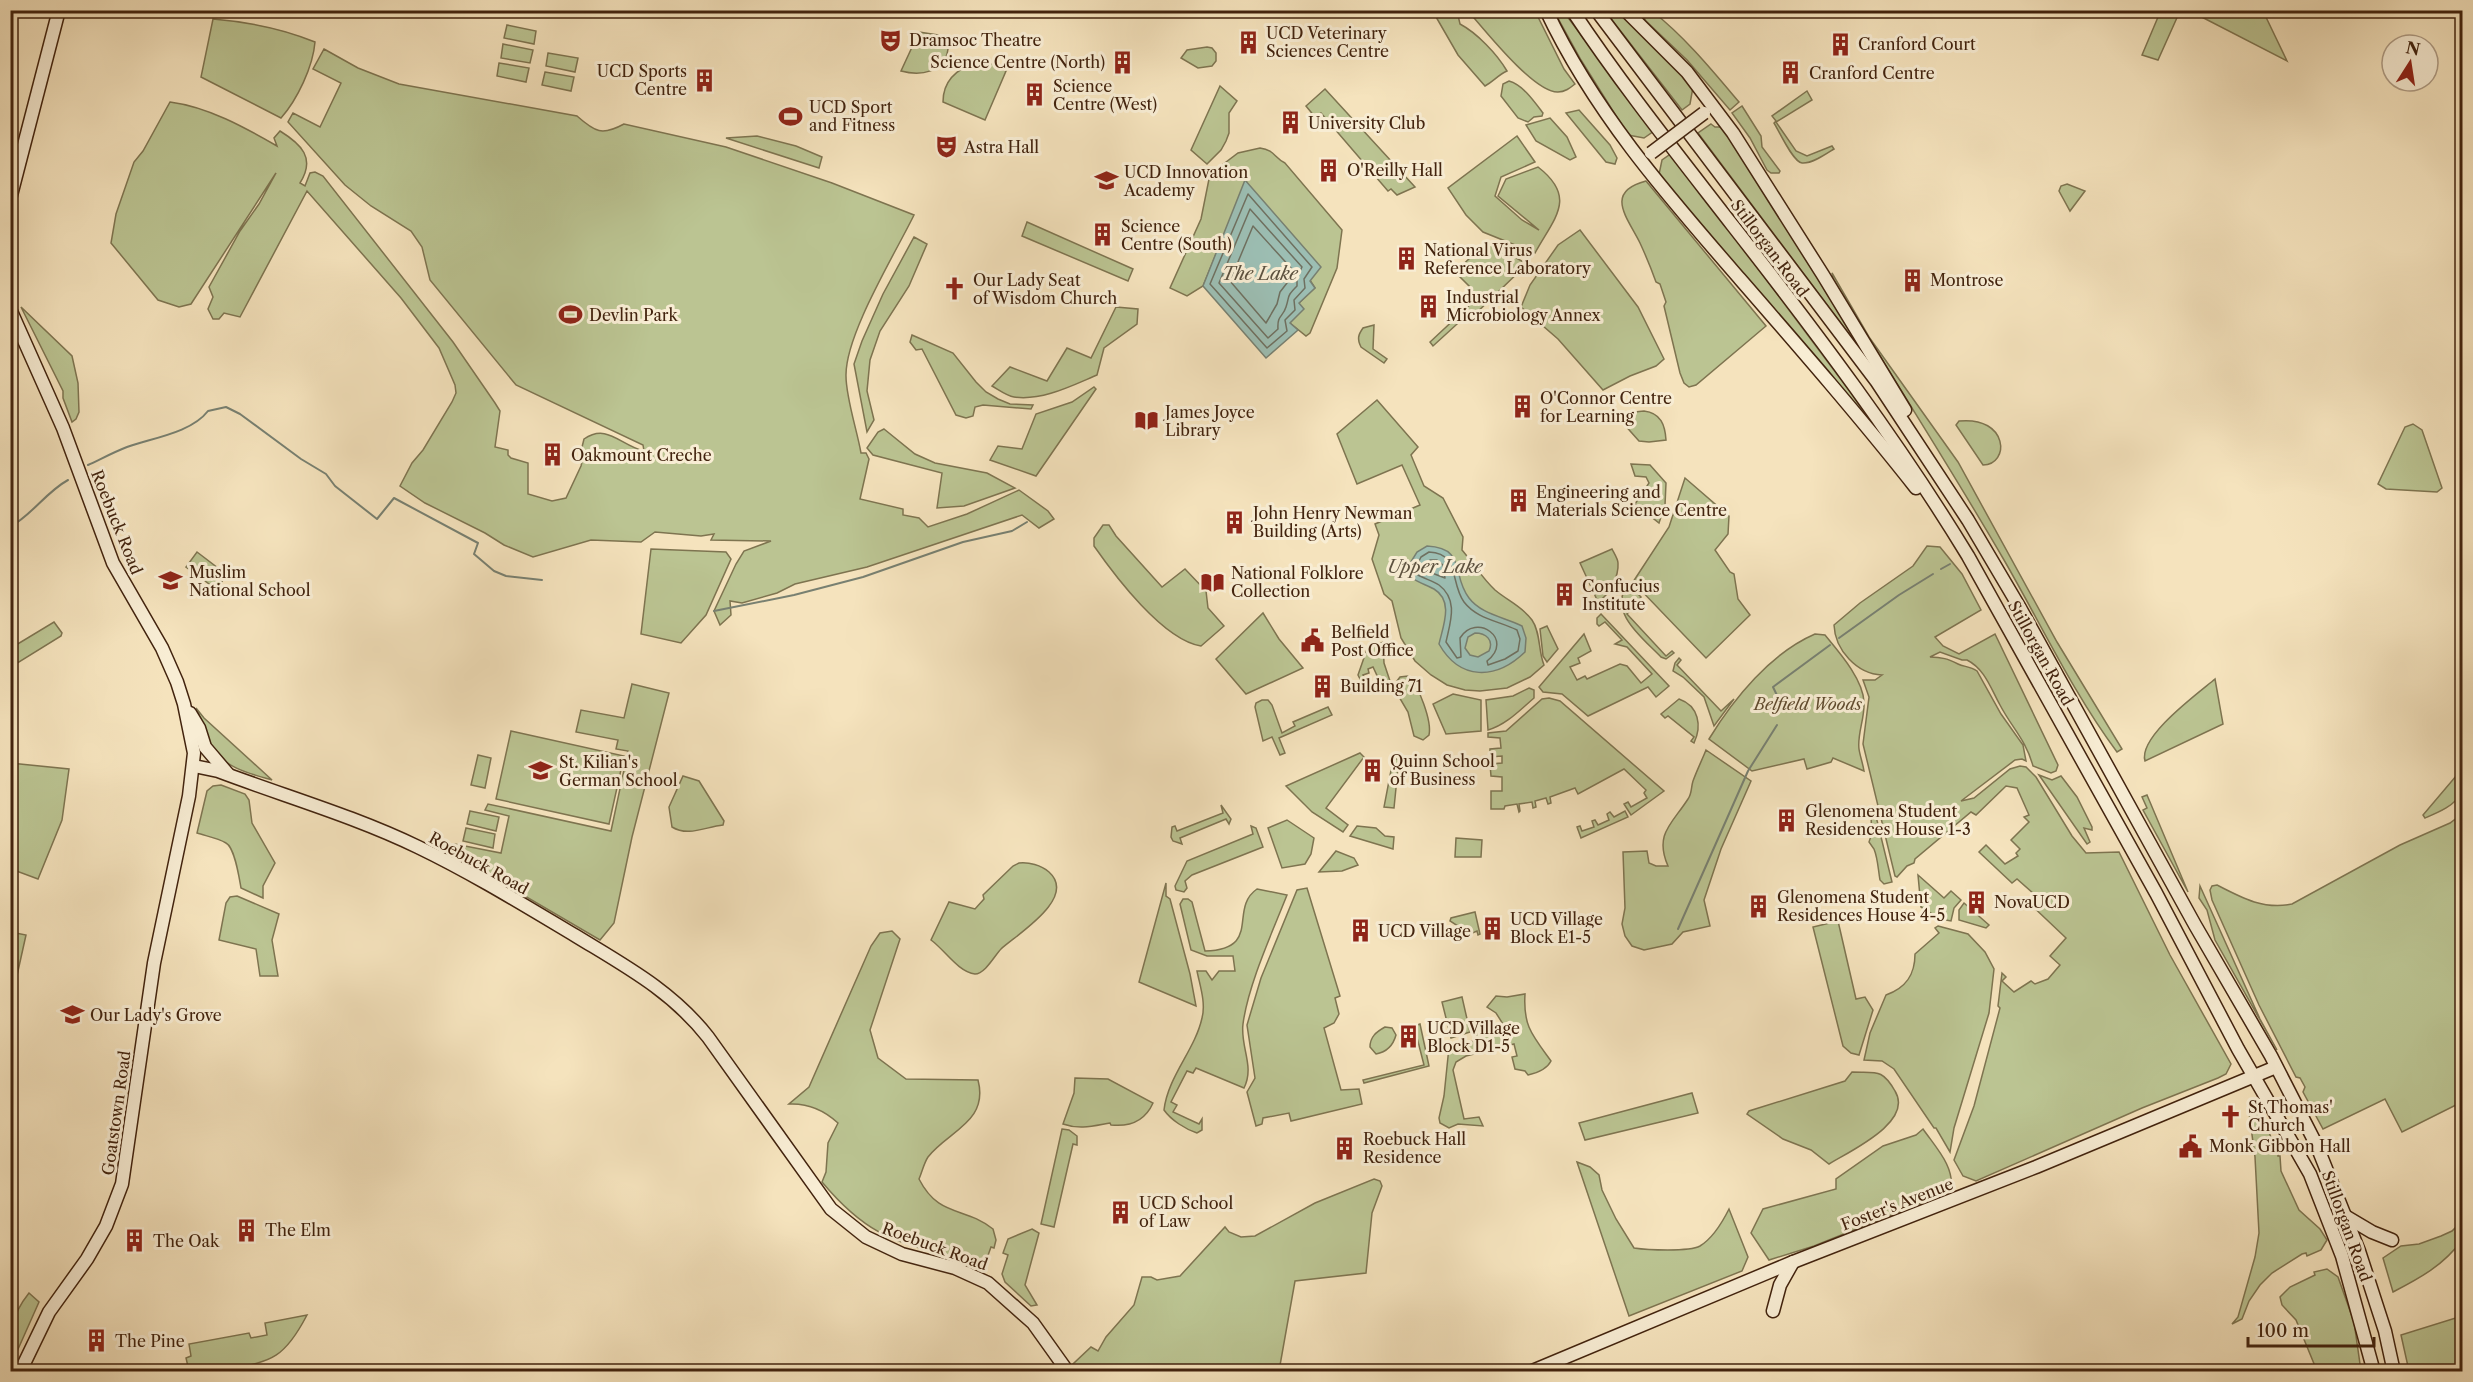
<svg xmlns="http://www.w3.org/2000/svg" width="2473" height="1382" font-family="'Libre Caslon Text',serif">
<rect width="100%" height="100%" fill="#f5e3bd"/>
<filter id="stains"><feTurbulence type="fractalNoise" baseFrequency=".00333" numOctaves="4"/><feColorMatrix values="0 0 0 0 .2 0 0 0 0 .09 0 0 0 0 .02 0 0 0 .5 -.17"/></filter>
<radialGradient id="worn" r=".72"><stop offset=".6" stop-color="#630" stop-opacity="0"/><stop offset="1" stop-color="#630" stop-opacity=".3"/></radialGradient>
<!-- green -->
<g fill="#bbc492" stroke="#7e7450" stroke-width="1.5">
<path d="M1432,10L1457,11L1460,24C1477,33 1497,54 1507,71C1498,75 1494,81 1485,86L1458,55Z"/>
<polygon points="2161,10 2180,11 2158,60 2142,55"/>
<path d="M1468,11H1535L1564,69L1575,84C1570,88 1565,92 1558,92C1534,93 1484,29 1468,11Z"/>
<polygon points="1554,11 1563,11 1654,131 1644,138 1628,135 1581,60"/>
<polygon points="1605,11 1619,11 1693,87 1690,104 1682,110"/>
<path d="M1645,11H1652C1685,37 1712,70 1739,102L1730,110L1687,60L1646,21L1644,18Z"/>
<polygon points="2190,11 2265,11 2264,13 2287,61"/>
<path d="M213,19C249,22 281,28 315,42C313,67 297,100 281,118L201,77Z"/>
<polygon points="507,25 536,31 534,44 504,38"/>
<path d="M919,32L938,35L948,49C945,73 920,76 901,71Z"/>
<polygon points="503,44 533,50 530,63 501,58"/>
<polygon points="1207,47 1212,48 1216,53 1216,61 1212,66 1198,68 1181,58 1187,50"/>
<path d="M324,49L358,68L399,84L577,116C595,132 602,136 624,124L726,147L832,183L914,215C895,254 845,335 846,376C846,398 857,430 861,453H866L869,459L860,499L903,509V515L919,518L928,527L967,514L1019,490L1048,511L1054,519L1039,528L1022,515L867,567L795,584L777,593L742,603L730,601L731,615L720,625L714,611L736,564L744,551L771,541L711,540L714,534L701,536L655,532L641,542L591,540L533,557L504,545L485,533L425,503L400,486L412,463L423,450L452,402L456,393L455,385L439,348L401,298L307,191L240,317L224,313L219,319H213L208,309L213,297L209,287L240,231L259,204L276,173L191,304L179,307L158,300L111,243L116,214L134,162L143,151L170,102C208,107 244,127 277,146L274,138L280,131C301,144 316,158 300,183L305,186L310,173L315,172L323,176L453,342L495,403L500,411L495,447L508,450V455L511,458L528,463V494L552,501L566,498L581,466L584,454L581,451L584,439C607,423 620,445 644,451L643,445L516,385L430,280L422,247L411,231L371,206L345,185L288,122L293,113L320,127L341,83L313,69Z"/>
<polygon points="548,53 578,58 575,72 546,66"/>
<path d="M978,62L993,64L1006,71L985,120L943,102C943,80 958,68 978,62Z"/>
<polygon points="499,63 529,68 526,82 497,76"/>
<polygon points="545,72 574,77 571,91 542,85"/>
<path d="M1509,81C1523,85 1534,101 1543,113L1542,116L1534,117L1528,122L1518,118L1501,96L1503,84Z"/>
<polygon points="1220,86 1237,101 1229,113 1229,133 1226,141 1221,150 1207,164 1191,150"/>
<polygon points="1325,89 1415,187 1397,195 1391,189 1388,191 1321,113 1315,117 1306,106"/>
<path d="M1807,91L1812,100L1776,122L1796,151L1807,156L1832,146L1834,149C1826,154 1812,164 1802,163C1793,162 1779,131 1774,123L1776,121L1772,116Z"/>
<polygon points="1742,106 1761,136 1762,147 1780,171 1779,173 1771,173 1767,170 1750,138 1732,113"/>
<polygon points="1579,110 1610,145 1617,158 1615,164 1606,162 1566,113"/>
<polygon points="1550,118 1567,137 1576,157 1570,160 1536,141 1526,125"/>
<polygon points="1711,124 1715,127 1724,127 1879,374 1698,133"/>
<polygon points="757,136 796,146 822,157 819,168 726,138"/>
<path d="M1517,136L1535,162L1501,177L1495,196L1522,220L1539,230L1498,196L1506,179L1538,167C1578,198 1554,218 1535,253L1483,232L1466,215L1448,188Z"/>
<path d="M1260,148C1275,150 1274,158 1285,163L1342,230L1337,268L1310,333L1306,336L1290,323L1299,303L1315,288L1246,181L1203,286L1187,296L1170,288L1201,219L1209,179L1213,172L1238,153Z"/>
<polygon points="1672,153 1851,393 1874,427 1658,179 1662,160"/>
<path d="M1646,181L1766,326L1696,385L1689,387L1684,383L1680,373L1664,306L1666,302L1660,284L1656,282C1651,268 1646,256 1640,243C1627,217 1604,192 1646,181Z"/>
<polygon points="2067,184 2085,191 2070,211 2059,191 2061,186"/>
<polygon points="1027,222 1133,269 1128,281 1022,236"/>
<polygon points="1580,230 1638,307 1664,359 1656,366 1630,376 1603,390 1558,339 1521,307 1530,285 1558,245"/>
<polygon points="914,237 927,244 909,286 880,331 870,360 867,391 874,420 867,432 854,364 862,341 883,294"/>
<polygon points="1487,242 1527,264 1471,318 1468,314 1433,346 1430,342 1475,300 1472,289 1455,272"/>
<path d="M1832,273L1869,337L1958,462L2057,642L2122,749L2117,752C2073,693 2041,624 2004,560C1949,465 1889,373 1833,279Z"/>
<polygon points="21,307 72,356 78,383 79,412 76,419 72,422 63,398 63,391"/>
<path d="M1116,307L1138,309L1137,324L1104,348L1097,375C1071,386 1042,401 1014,397C1007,396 999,390 992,386L1010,367L1047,381L1067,348L1091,358Z"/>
<path d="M1374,325L1373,349L1387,359L1384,363L1361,347C1357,339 1358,335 1363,328Z"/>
<polygon points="912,335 953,353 976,382 986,392 998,399 1010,404 1033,405 1031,409 983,405 975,407 973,416 966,418 956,415 922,349 916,350 910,342"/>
<polygon points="1094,387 1096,389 1036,476 990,460 998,446 1022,449 1036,414 1072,402"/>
<path d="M1377,400L1418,447L1411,455L1424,486L1443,498L1463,537L1462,550C1473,563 1483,579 1495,590C1508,601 1522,606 1532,620C1541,633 1538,651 1544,665L1530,677L1507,688L1480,691L1465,690L1447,685L1431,675L1415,661L1401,638L1392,601L1384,594L1372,559L1379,535L1375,524L1420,505L1402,465L1357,484L1337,434Z"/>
<path d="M1644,411C1661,413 1665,425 1666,440L1649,442L1639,441L1615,414Z"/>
<path d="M1959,421C2009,416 2010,465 1983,465L1956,425Z"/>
<polygon points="2413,424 2422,430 2442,488 2437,492 2386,489 2378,484 2405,427"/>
<polygon points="884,429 915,454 935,463 987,473 1015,488 964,506 937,508 942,473 873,455 867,448 878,432"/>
<polygon points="1631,464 1650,465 1666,483 1665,505 1659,523 1635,504 1649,483 1646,477 1635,476"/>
<polygon points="1685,478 1729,516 1728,534 1715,550 1730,572 1734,574 1738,599 1750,615 1706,658 1633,582 1669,527"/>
<path d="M1103,525H1109L1116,536L1162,587L1185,569L1206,591L1208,608L1224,626L1201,646C1163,640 1115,576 1094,546V538Z"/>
<path d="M1927,546L1940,547L1962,574L1981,610L1935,637L1943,646L1959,654L1995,634L2058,765L2056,771L2051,773L2033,766C2026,740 2012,728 2000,705C1991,689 1985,669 1967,660H1962L1940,652L1930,657C1942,657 1948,659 1958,664C1964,667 1970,666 1977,671L2001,714L2023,745L2026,761L2022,759L2015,760L1961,801L1974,798L2010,769L2020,766L2026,767L2036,777L2072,836L2086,853L2119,852L2170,955L2231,1064L2226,1074L2218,1078L2142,1108L1976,1181L1963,1176L1954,1160L1974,1106L2000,1008L1998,1006L2002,973L2006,977L2002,981L2014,992L2031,981L2035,984L2048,979L2060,965L2050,956L2066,938L2029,903L2035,895L2017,879L2012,883L1979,852L1986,845L2005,864L2018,856L2016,853L2020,849L2011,840L2029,822L2024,817L2029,815L2017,788L2006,786L1976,815L1971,812L1915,859L1914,863L1907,866L1897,877L1895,876L1863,744L1869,697L1863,680H1875L1882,675C1857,674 1835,650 1834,625L1860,603L1913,566Z"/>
<polygon points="651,549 726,552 731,559 706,615 681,643 641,634"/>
<path d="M1612,549C1614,553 1618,559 1618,563C1619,577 1609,595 1598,602L1580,563Z"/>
<polygon points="197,552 227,575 216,589 186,567"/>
<path d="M1628,584L1641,597L1627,614L1666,656L1672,651L1674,653L1666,659L1661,657C1643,638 1607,612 1628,584Z"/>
<polygon points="1263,613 1279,639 1303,668 1246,694 1216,659"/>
<polygon points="1601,614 1669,686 1656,697 1648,687 1588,716 1562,694 1543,692 1539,687 1584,634 1591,651 1578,658 1580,663 1570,667 1577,680 1585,676 1587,679 1620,664 1627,666 1641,683 1652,674 1627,647 1615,644 1622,640 1605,622 1599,626 1597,624 1597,618"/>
<polygon points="54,622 62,633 61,636 11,667 11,648"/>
<polygon points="1547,626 1558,649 1547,662 1543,656 1540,629"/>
<path d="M1815,634L1825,635C1839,652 1863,679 1864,702C1865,718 1857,734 1859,749C1860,756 1863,764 1864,771L1833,758L1831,762L1807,769L1804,759L1752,771L1709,739C1734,698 1771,653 1815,634Z"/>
<polygon points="1383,642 1384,663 1390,681 1381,684 1373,667 1368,669 1369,673 1363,675 1367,683 1363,685 1358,675 1367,649"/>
<polygon points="1679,658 1681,660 1677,665 1721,711 1734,699 1714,726 1704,697 1683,677 1673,671 1675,663"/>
<path d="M1408,676C1419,685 1432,722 1429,735L1423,740L1414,736L1408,712L1395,690L1399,688L1397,681L1400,677Z"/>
<path d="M2215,679L2223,724L2145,761C2138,737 2197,694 2215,679Z"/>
<polygon points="632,684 669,693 632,837 614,923 600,940 450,852 455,844 501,853 509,816 485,810 488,804 611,831 628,751 616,749 618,740 576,732 581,710 624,718"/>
<path d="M1529,688L1534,690V698C1520,710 1506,725 1488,730L1486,700L1513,696Z"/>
<polygon points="1453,694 1481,700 1481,731 1446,734 1433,704"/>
<polygon points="1549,698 1560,701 1664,791 1631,815 1624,804 1628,802 1631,807 1647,798 1644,793 1646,790 1624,769 1578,794 1575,788 1550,797 1551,803 1548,804 1546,798 1535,801 1536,807 1533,808 1532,802 1519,804 1520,811 1519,812 1517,804 1505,806 1504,809 1491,809 1491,791 1502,791 1502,777 1491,776 1490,764 1502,763 1502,756 1490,757 1490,749 1501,748 1500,738 1488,737 1488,733 1506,731 1542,699"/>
<path d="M1679,699C1699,706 1702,726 1694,743L1691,741L1694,737L1668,716L1665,718L1661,714Z"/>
<polygon points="1262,700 1268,700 1272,705 1282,733 1295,726 1293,722 1328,707 1332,715 1279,738 1285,753 1280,755 1272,737 1263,741 1255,707 1256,703"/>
<path d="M196,708L204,718L272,780C251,774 224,768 212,747C206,734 202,720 196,708Z"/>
<polygon points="511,731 624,756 609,824 496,799"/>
<path d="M1706,750L1751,781L1721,849L1704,900L1710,926L1683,932L1672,944L1644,950L1632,946L1625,936L1622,924L1625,908L1623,852L1647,851L1649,863L1656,866H1668C1654,834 1672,824 1688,799C1692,794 1691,787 1693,781C1697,770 1702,760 1706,750Z"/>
<polygon points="1360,753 1364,757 1326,808 1348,825 1343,832 1312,812 1286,786"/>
<polygon points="478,755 491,758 485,788 471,785"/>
<polygon points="1399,758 1394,808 1384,807 1393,760"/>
<polygon points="10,763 69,769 62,820 38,879 11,869"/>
<path d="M2462,769C2463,776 2464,787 2461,793C2455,806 2437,813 2425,818L2423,815Z"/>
<polygon points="2039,775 2052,780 2061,776 2077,797 2092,827 2092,830 2084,828 2090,842 2087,844"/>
<path d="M683,776L699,781L724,821L723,825C705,827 688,837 672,827L669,807Z"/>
<path d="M221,785L245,794L249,800L252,823L275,863L263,886V898L241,888C239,877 235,848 226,843C218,838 206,836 197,833L207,791L213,786Z"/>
<polygon points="2147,795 2188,892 2143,810 2147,808 2142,797"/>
<polygon points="1221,805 1231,819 1229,824 1226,819 1180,838 1182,844 1173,841 1171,837 1172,827 1175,826 1177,831 1223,813"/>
<path d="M1871,807L1874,808L1892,882L1884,884L1880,880C1878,869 1878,859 1874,849L1869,842C1874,832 1870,818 1871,807Z"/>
<polygon points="470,811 499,817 496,831 467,824"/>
<polygon points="1625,811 1628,817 1581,838 1577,827 1580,826 1582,831 1594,827 1592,821 1595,820 1598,825 1609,820 1607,814 1610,812 1614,817"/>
<path d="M2462,814V1102L2402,1132L2385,1099L2323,1129L2303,1092L2305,1087L2300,1078L2296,1077L2259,1005L2212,900L2210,890L2212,886L2217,885C2242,898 2264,910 2292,904L2400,845L2450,823Z"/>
<polygon points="1287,820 1314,838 1311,854 1305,864 1282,868 1268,828"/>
<polygon points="1251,826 1256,828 1263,847 1192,875 1185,881 1187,888 1184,892 1176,890 1175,886 1187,861 1253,834"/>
<polygon points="1357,826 1376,828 1385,836 1394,837 1393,849 1350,836"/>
<polygon points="466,828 495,834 493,848 463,841"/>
<polygon points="1456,838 1482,840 1481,857 1455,857"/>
<polygon points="1336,851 1354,858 1358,865 1342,871 1319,872"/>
<path d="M1019,863C1029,862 1041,865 1049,872C1078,898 1016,935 1001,949C995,955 985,974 975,974C958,972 944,949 931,940L949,902L975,909L984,899L983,895L1013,866Z"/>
<polygon points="1918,875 1944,898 1951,891 1961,900 1954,908 1951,921 1940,919 1921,907"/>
<polygon points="1166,883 1166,896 1170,899 1190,974 1196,1006 1139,982"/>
<polygon points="2200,886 2260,1019 2277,1050 2215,940 2207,910 2199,898"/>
<polygon points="1307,888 1340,996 1335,998 1339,1014 1334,1023 1324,1028 1341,1090 1359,1089 1362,1104 1291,1121 1289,1113 1263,1118 1262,1124 1256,1126 1247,1092 1255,1078 1247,1025 1261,978 1297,890"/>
<path d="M1257,889L1287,895C1272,933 1248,985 1243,1024C1240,1047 1255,1066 1244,1088L1196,1068L1193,1073L1187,1071L1171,1102L1177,1105L1173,1112L1199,1124L1202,1119V1130L1197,1133C1185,1129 1171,1120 1164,1110C1168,1076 1195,1050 1202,1018C1206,1003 1200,986 1197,971H1206L1212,980L1219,971H1235L1233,956H1207L1191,950L1180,904L1183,899H1188L1192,902L1205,951C1263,949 1228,909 1257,889Z"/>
<polygon points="237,896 279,914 272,940 278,976 260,976 256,949 219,940 226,903 230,897"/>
<polygon points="1964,903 1989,925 1986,928 1959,920 1959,910"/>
<polygon points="1475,912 1480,934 1478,935 1477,931 1470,934 1450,921 1451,918"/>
<polygon points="1838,921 1856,999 1865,997 1873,1010 1859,1055 1851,1053 1843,1046 1813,927"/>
<path d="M1938,926L1968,934L1985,952L1994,969L1989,1013L1954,1128L1950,1152L1936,1128H1934L1894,1069L1882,1061L1864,1060L1870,1033L1886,995C1906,988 1915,975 1915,954L1939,933L1935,928Z"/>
<path d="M892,931L900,939L870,1030L878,1058L906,1079L978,1080C989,1122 948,1131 928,1157C924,1163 922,1172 919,1179C939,1218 964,1206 993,1229L996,1240L994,1248L991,1247L986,1261L976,1265C967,1263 959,1260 950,1257C889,1240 864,1232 822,1182L826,1172L828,1143L838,1123C824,1110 809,1103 789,1104L809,1087L871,946L880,933Z"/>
<polygon points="11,932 26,935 16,980 11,979"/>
<path d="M1525,994C1523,1026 1532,1035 1551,1061C1547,1069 1537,1073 1528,1075L1525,1071L1515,1069L1512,1057L1517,1056L1514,1044L1466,1056L1456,1062L1453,1070L1464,1119L1479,1117L1483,1126L1458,1124L1449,1128L1440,1123L1439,1118L1444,1096L1449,1047L1477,1040L1476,1035L1483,1031L1499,1033L1503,1024L1496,1013L1487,1007L1496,996L1507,997Z"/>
<polygon points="1462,997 1470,1032 1451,1038 1442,1002"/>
<polygon points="1420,1024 1429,1066 1364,1083 1363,1080 1424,1065 1414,1026"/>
<path d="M1385,1027L1392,1028L1396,1035C1393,1046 1387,1052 1376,1054L1370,1047C1370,1037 1376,1032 1385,1027Z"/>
<path d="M1852,1072C1876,1073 1882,1068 1895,1091C1914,1122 1850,1151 1829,1164L1811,1150L1783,1139L1747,1114L1749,1111L1845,1081Z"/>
<path d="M1075,1078L1108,1079L1153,1103C1145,1121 1130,1127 1111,1125L1110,1123C1093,1126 1080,1130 1063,1124L1074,1093Z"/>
<polygon points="1692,1093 1698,1113 1585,1140 1579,1123"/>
<polygon points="2253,1101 2255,1102 2271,1137 2267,1141 2270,1149 2273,1148 2275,1152 2278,1150 2278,1156 2280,1156 2281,1171 2299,1210 2320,1229 2327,1240 2321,1250 2307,1256 2306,1253 2302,1254 2272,1273 2260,1285 2249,1301 2242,1319 2232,1324 2238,1317 2255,1257 2259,1233 2255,1157 2248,1105 2251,1105"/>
<polygon points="1062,1129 1069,1130 1077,1136 1077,1145 1073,1144 1054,1227 1041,1224"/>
<path d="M1923,1129C1937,1149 1955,1167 1951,1191L1814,1246L1769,1260L1751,1233L1763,1209L1836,1189V1179L1883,1146L1916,1135Z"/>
<path d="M1577,1162L1590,1167L1599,1175L1602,1190L1616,1219L1634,1248C1647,1250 1689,1252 1700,1246C1713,1238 1722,1223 1729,1209L1748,1257L1742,1271L1629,1316Z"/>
<polygon points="1374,1179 1380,1181 1382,1186 1372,1213 1366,1273 1295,1281 1279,1371 1077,1372 1073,1364 1091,1347 1098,1351 1106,1337 1134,1305 1142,1277 1151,1277 1157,1280 1180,1276 1225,1227 1229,1232 1241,1237 1255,1236 1315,1203"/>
<path d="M2462,1221V1240C2444,1265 2420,1278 2393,1292L2383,1258L2401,1246L2419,1244L2441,1236L2452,1231Z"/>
<polygon points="1032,1229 1039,1233 1025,1285 1037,1305 1031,1306 1005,1282 1002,1274 1008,1255 1003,1253 1008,1239"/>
<polygon points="2327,1269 2338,1277 2354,1322 2361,1371 2317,1371 2296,1320 2282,1305 2280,1297 2290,1287 2315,1275 2314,1272"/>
<path d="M29,1293L39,1302L11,1365C10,1335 9,1318 29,1293Z"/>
<path d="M307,1315C282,1363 269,1361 220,1371L215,1370L189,1371L186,1358L191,1356L189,1344L249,1333L251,1338L267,1335L265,1323Z"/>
<polygon points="2462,1316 2462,1371 2409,1371 2401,1335"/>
</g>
<!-- water -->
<g fill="#9cbeb3" stroke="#788071" stroke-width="1.5" fill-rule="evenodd">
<polygon points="1245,180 1321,267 1310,281 1315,288 1299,303 1304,309 1290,323 1298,330 1266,358 1203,286"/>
<path d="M1427,546C1467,548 1451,575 1469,598C1481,614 1504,617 1522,626L1526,638L1525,652C1496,680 1460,681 1439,644C1443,626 1454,601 1434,589C1427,585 1419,583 1412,578L1409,565L1417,552ZM1475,633C1486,633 1494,640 1489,651L1478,657L1470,655L1465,648L1468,637Z"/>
</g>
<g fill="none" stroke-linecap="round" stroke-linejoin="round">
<!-- shore -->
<g stroke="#6f7060" stroke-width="1.5">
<polygon points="1248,194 1312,267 1304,279 1305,288 1294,300 1295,310 1285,320 1287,331 1267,348 1210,284"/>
<path d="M1250,209L1302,267L1297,277V286C1286,297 1290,295 1286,307C1283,317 1277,315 1278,329L1268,338L1219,283Z"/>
<polygon points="1253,226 1291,268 1287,283 1280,292 1277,304 1266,323 1230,281"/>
<path d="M1429,552C1460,553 1450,583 1464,602C1477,619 1499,621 1517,630L1520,639L1518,651L1505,659L1488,665L1487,661C1515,639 1476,612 1460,638L1461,657L1457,658L1446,642C1450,623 1459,600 1439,585C1433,581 1425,579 1418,575L1416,567L1421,557Z"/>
<polygon points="1430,560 1437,560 1443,565 1445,578 1424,570 1424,567"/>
</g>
<!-- stream -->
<g stroke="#788071" stroke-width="2">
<path d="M88,465C101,459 114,452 127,447C152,438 191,433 208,411L226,407L240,414L301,459L326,474L335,486L377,519L394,498L478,543L474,554L494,571L506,576L542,580"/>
<path d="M10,527C32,515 46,492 68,480"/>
<polyline points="1941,569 1950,564"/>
<polyline points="714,611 794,595 863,577 963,542 1012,531 1027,522"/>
<polyline points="1839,638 1899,595 1933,574"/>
<polyline points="1782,711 1783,708 1773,687 1830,645"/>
<polyline points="1678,929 1748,771 1777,725"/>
<polyline points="1183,1372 1189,1372"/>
</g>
<defs>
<g id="secondary">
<path d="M1546,10C1594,112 1667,195 1740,279C1800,348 1860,417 1916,488"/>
<path d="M1572,10C1622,85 1678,155 1733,226C1816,332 1898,441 1968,556L2156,893L2238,1049L2310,1174L2342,1256L2374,1372"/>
<polyline points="1596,10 1877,382 1968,520 2020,608 2195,925 2271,1056 2317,1146 2359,1251 2385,1331 2394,1372"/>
<polyline points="1625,10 1687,72 1733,133 1823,275 1905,410"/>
<polyline points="10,199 59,10"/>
<polyline points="10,309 63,428 113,563 162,648 177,682 184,704 194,753 189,796 154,963 122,1184 106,1226 87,1259 49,1312 20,1372"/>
<polyline points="190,713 199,728 205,747 228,774"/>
<path d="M194,766L218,771C284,796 354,816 418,847C472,873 524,905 576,936C625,966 672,991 708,1037L831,1209L866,1237L902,1254L955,1268L988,1283L1033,1323L1068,1372"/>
<polyline points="2345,1216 2372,1232 2392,1240"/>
<polyline points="1773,1311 1780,1285 1793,1262"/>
<polyline points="1530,1372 1793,1262 2036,1167 2276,1067"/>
</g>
</defs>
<!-- secondary casing -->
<use href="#secondary" stroke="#42230e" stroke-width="15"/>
<!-- secondary -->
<use href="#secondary" stroke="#f8edd4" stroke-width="12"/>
<defs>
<polyline id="secondary-bridge" points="1651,153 1704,113"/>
</defs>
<!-- secondary-bridge casing -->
<use href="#secondary-bridge" stroke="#42230e" stroke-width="15" stroke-linecap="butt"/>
<!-- secondary-bridge -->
<use href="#secondary-bridge" stroke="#f8edd4" stroke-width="12"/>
</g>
<!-- icons -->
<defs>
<symbol id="theatre-bare" viewBox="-9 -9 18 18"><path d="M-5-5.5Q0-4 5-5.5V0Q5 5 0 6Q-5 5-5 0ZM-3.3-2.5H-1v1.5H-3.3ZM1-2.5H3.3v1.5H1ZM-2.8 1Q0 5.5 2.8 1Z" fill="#8f2418" stroke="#f8edd4" stroke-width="2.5" paint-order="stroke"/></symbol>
<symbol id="building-bare" viewBox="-9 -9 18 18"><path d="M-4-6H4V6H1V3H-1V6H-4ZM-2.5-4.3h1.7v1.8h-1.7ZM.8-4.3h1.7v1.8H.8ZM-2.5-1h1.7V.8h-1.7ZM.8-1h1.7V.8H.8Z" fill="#8f2418" stroke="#f8edd4" stroke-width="2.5" paint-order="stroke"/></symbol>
<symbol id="stadium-bare" viewBox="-9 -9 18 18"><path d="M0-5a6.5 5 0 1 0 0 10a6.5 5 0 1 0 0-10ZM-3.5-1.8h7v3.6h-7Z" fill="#8f2418" stroke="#f8edd4" stroke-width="2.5" paint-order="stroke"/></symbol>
<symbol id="university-bare" viewBox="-9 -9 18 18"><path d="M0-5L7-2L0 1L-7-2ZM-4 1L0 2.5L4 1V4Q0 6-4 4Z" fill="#8f2418" stroke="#f8edd4" stroke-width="2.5" paint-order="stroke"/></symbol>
<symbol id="church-bare" viewBox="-9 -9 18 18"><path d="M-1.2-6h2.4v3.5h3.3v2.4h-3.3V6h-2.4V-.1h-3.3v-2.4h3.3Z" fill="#8f2418" stroke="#f8edd4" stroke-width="2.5" paint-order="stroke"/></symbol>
<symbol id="library-bare" viewBox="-9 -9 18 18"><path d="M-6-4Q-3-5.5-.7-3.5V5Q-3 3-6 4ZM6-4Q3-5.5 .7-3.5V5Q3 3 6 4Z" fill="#8f2418" stroke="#f8edd4" stroke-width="2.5" paint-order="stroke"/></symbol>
<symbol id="school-bare" viewBox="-9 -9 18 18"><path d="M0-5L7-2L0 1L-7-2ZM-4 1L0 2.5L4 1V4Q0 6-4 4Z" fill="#8f2418" stroke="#f8edd4" stroke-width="2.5" paint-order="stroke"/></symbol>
<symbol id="civic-bare" viewBox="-9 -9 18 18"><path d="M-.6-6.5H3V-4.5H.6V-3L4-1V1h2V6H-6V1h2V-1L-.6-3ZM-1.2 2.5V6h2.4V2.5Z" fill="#8f2418" stroke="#f8edd4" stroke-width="2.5" paint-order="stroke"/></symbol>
</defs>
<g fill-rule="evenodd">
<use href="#theatre-bare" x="874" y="24" width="33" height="33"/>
<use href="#building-bare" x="1232" y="26" width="33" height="33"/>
<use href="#building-bare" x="1824" y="28" width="33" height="33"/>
<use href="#building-bare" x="1106" y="46" width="33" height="33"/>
<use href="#building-bare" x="1774" y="56" width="33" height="33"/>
<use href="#building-bare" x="688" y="64" width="33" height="33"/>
<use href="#building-bare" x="1018" y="78" width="33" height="33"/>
<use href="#stadium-bare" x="774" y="100" width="33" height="33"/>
<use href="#building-bare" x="1274" y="106" width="33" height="33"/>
<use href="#theatre-bare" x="930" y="130" width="33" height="33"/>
<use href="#building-bare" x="1312" y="154" width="33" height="33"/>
<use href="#university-bare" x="1090" y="164" width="33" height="33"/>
<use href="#building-bare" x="1086" y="218" width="33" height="33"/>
<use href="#building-bare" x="1390" y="242" width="33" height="33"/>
<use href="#building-bare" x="1896" y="264" width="33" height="33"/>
<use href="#church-bare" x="938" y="272" width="33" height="33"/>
<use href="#building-bare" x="1412" y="290" width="33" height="33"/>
<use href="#stadium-bare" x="554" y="298" width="33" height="33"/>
<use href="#building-bare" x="1506" y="390" width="33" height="33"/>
<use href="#library-bare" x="1130" y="404" width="33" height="33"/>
<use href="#building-bare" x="536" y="438" width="33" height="33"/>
<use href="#building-bare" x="1502" y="484" width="33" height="33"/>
<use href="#building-bare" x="1218" y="506" width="33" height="33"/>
<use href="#school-bare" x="154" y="564" width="33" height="33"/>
<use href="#library-bare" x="1196" y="566" width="33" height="33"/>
<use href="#building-bare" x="1548" y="578" width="33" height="33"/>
<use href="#civic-bare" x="1296" y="624" width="33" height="33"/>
<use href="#building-bare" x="1306" y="670" width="33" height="33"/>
<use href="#building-bare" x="1356" y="754" width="33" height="33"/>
<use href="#school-bare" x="524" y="754" width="33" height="33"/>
<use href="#building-bare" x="1770" y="804" width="33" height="33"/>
<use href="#building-bare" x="1960" y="886" width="33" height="33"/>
<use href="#building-bare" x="1742" y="890" width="33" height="33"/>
<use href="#building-bare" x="1476" y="912" width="33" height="33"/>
<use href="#building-bare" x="1344" y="914" width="33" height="33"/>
<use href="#school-bare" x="56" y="998" width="33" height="33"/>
<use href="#building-bare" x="1392" y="1020" width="33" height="33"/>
<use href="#church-bare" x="2214" y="1100" width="33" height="33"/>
<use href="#civic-bare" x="2174" y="1130" width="33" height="33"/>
<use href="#building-bare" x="1328" y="1132" width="33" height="33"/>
<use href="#building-bare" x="1104" y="1196" width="33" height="33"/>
<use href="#building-bare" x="230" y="1214" width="33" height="33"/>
<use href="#building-bare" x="118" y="1224" width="33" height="33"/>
<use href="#building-bare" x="80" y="1324" width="33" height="33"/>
</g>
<g text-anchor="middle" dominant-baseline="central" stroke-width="6" stroke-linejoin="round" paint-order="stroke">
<!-- poi labels -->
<g font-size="16" fill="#42230e" stroke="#f8edd4" text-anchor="start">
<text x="1266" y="33">UCD Veterinary<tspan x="1266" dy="18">Sciences Centre</tspan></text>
<text x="909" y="40">Dramsoc Theatre</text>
<text x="1858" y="44">Cranford Court</text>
<text x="1105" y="62" text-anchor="end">Science Centre (North)</text>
<text x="687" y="71" text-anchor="end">UCD Sports<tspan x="687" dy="18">Centre</tspan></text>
<text x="1809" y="73">Cranford Centre</text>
<text x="1053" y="86">Science<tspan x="1053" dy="18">Centre (West)</tspan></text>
<text x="809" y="107">UCD Sport<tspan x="809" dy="18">and Fitness</tspan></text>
<text x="1308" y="123">University Club</text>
<text x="964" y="147">Astra Hall</text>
<text x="1347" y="170">O'Reilly Hall</text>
<text x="1124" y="172">UCD Innovation<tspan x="1124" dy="18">Academy</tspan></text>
<text x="1121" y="226">Science<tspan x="1121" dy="18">Centre (South)</tspan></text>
<text x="1424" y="250">National Virus<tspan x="1424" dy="18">Reference Laboratory</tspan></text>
<text x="973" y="280">Our Lady Seat<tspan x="973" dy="18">of Wisdom Church</tspan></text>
<text x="1930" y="280">Montrose</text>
<text x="1446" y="297">Industrial<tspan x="1446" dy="18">Microbiology Annex</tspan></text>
<text x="589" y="315">Devlin Park</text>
<text x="1540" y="398">O'Connor Centre<tspan x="1540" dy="18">for Learning</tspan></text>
<text x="1165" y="412">James Joyce<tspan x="1165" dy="18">Library</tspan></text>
<text x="571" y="455">Oakmount Creche</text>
<text x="1536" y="492">Engineering and<tspan x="1536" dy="18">Materials Science Centre</tspan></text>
<text x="1253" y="513">John Henry Newman<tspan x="1253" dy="18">Building (Arts)</tspan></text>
<text x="189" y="572">Muslim<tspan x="189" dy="18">National School</tspan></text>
<text x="1231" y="573">National Folklore<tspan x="1231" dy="18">Collection</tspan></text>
<text x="1582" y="586">Confucius<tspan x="1582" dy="18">Institute</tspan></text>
<text x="1331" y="632">Belfield<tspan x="1331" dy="18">Post Office</tspan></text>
<text x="1340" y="686">Building 71</text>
<text x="1390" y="761">Quinn School<tspan x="1390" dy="18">of Business</tspan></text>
<text x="559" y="762">St. Kilian's<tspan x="559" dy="18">German School</tspan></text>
<text x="1805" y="811">Glenomena Student<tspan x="1805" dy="18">Residences House 1-3</tspan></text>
<text x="1777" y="897">Glenomena Student<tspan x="1777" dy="18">Residences House 4-5</tspan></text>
<text x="1994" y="902">NovaUCD</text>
<text x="1510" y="919">UCD Village<tspan x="1510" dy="18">Block E1-5</tspan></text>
<text x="1378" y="931">UCD Village</text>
<text x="90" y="1015">Our Lady's Grove</text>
<text x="1427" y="1028">UCD Village<tspan x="1427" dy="18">Block D1-5</tspan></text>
<text x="2248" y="1107">St Thomas'<tspan x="2248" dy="18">Church</tspan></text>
<text x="1363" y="1139">Roebuck Hall<tspan x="1363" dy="18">Residence</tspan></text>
<text x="2209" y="1146">Monk Gibbon Hall</text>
<text x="1139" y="1203">UCD School<tspan x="1139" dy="18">of Law</tspan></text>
<text x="265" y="1230">The Elm</text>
<text x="153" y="1241">The Oak</text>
<text x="115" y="1341">The Pine</text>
</g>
<!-- street labels -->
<g font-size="16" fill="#42230e" stroke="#f8edd4">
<text transform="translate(1770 248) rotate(53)">Stillorgan Road</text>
<text transform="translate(117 522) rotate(68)">Roebuck Road</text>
<text transform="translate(2041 653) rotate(61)">Stillorgan Road</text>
<text transform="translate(479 863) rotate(29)">Roebuck Road</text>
<text transform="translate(116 1113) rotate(-82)">Goatstown Road</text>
<text transform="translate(1897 1204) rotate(-21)">Foster's Avenue</text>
<text transform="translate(2347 1226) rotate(70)">Stillorgan Road</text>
<text transform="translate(935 1246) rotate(20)">Roebuck Road</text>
</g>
<!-- park labels -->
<g font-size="16" font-style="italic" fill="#604b2f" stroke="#f8edd4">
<text x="1808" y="704">Belfield Woods</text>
</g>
<!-- water labels -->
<g font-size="18" font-style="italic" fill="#5d5240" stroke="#f8edd4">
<text x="1260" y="274">The Lake</text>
<text x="1435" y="567">Upper Lake</text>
</g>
</g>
<!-- margin -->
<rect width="2473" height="1382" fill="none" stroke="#f5e3bd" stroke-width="36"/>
<rect x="12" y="12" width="2449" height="1358" fill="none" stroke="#42230e" stroke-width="3"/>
<rect x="18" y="18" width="2437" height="1346" fill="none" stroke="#42230e" stroke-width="1.5"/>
<!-- north arrow -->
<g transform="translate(2410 63) rotate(12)"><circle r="28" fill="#f8edd4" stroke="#af9c85" stroke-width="1.5"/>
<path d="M0-4.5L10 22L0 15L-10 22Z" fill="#8f2418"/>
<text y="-9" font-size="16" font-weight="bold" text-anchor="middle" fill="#42230e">N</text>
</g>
<!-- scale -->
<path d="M2248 1337v9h126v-9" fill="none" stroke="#42230e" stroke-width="3"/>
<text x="2257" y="1337" font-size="18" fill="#42230e" stroke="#f8edd4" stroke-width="4.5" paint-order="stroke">100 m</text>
<rect width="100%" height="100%" filter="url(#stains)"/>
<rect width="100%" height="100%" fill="url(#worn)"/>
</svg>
